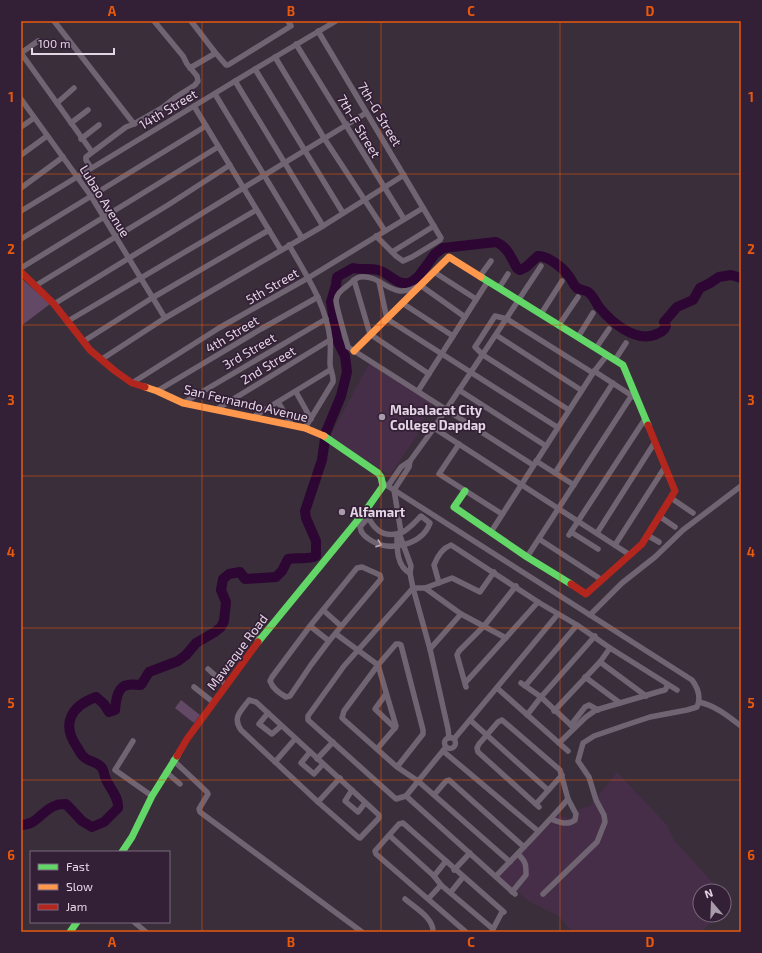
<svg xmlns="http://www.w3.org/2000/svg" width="762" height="953" font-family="'Exo 2',sans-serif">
<rect width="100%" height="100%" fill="#3a2e3b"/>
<!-- built -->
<g fill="#462e49">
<polygon points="369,364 432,403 416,432 418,434 390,475 330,437"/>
<polygon points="617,772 666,824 674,840 720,891 700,891 700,915 720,915 701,932 573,932 557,915 530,902 498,876 556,815 574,819 580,809 590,806"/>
</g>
<!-- green -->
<g fill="#644966">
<polygon points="21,278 50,304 21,326"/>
<polygon points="181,700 200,715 194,723 175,708"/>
</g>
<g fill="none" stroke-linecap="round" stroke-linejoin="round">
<!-- river -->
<path stroke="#2e0633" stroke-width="10" d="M21,825C38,825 42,809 57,805C59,804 63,804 66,804L82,821L92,827L104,822L118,808C119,796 109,788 105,777C104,774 104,771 102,768C98,762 89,762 84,757C81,755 79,750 77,747C61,724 71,706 96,697L104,704L109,712L115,710C116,701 117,686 128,685C132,684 137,685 141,685L149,672L178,661L186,655L196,643L215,632L221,627L224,621L226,602L221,590L223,579L229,574L240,572L245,579L276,577L282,571L288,559C298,557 307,560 316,556V541L306,518L305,511L322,460L326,432L341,396L347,372L345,356L337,340L331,302L336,285L337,277L353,268C361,270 370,268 378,270C390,273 394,285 410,283L418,277L435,254L443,248L496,242C508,247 511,258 517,268L520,270L526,267L538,256C548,256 562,267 568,275C572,279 572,284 577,288C580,290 585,290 588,292C593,295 596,303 599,307C611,322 635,342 654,335C659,333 664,332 666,326L664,322L677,307L693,300L700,288L710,283L719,277L731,275L741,278"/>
<!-- street -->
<g stroke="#716472" stroke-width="5.5">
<polyline points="54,21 134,124 126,127 86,157 86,160 91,168"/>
<polyline points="318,31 441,238 440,240 412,257 403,261 396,256 376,236"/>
<polyline points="296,44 404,219"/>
<polyline points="214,51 226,65 228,65 291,26 288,21"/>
<polyline points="21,53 92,152"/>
<polyline points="21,53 38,41"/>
<polyline points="275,57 324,138 385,231"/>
<polyline points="190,68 214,54 214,51 191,21"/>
<polyline points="255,69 343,213"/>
<polyline points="235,81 323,226"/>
<polyline points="215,94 302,238"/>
<polyline points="21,99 91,196 165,318"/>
<polyline points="57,103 74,88"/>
<polyline points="194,106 281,250"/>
<polyline points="71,123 88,110"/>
<polyline points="134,124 162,108 176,97 195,85 198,81 197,76 187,64 183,56 154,21"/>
<polyline points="21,127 34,118"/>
<polyline points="81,139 99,125"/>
<polyline points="21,155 47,136"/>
<polyline points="21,188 63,157"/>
<polyline points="21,211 255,69 336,21"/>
<polyline points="21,239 206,126"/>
<path d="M289,245C306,275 326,304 330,339C331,347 330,356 330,364C330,370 334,375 333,382L305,428"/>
<polyline points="392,252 434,226"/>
<polyline points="21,268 218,147"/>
<polyline points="434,272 476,299"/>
<polyline points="480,276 491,261"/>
<polyline points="354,280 370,334 429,374"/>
<polyline points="379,282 387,319 557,427"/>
<polyline points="35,286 168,205 230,165"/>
<polyline points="499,288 508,274"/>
<polyline points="402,303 453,336"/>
<polyline points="54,304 366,113"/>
<polyline points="541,314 562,281"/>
<path d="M465,317L420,285C390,303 384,274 360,277C355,278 351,283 347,286C342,290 337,293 336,300C336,307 346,339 348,347L533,465"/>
<polyline points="68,321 256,210"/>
<polyline points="559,325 578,297"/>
<polyline points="496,335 581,390"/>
<polyline points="578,337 593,313"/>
<polyline points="84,341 152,298 269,230"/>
<polyline points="596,348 609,329"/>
<polyline points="102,359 165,318 323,226 404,175"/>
<polyline points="615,360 626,343"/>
<polyline points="594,371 634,397"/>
<polyline points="132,383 219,328 308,278 423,208"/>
<polyline points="459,390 546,446"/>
<polyline points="157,391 261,329 318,297"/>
<polyline points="418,391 488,281"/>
<polyline points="296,392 311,419"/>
<polyline points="278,402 292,425"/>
<polyline points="183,403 326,319"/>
<polyline points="217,409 330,340"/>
<polyline points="569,410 483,355 475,347 495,316 507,319 593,373"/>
<polyline points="253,417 330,370"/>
<polyline points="434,428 630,555"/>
<polyline points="459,444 439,474 502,514"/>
<polyline points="536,461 574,485"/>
<polyline points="555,473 613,383"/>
<path d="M383,483L692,680C698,688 701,698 697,707L687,710L650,717L626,725L594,736L583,743L578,761L589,777L596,800L604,815L605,822L597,842L543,894"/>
<polyline points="388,486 401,467 410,461"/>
<polyline points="671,498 693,513"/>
<path d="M366,510C371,528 383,540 403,532C410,528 416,521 421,516L430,523C422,545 390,552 372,541C366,537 361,534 360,527L368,518"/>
<polyline points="659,516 675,527"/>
<polyline points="401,532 394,490 409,467 410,461 434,428 541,266"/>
<polyline points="491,532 593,373 607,355"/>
<polyline points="571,532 598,549"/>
<polyline points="399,533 411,566 410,573 413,588 430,649 448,729 449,738"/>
<polyline points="597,533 655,442"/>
<path d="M397,534C397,547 396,566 410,573"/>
<polyline points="569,535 645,419"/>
<polyline points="647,535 659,542"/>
<polyline points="539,539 602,580"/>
<polyline points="615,545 665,467"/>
<polyline points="527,557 632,395"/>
<path d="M439,583L434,565C437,557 443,548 451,545L538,602L577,625L610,648L677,690"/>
<polyline points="425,588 461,614 506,638"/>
<polyline points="323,610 341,626"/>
<polyline points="590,615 622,583 655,557 683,530 741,486"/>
<path d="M310,626L329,641L381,579L380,575L362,567L357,568L310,626L272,677L270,681C273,689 279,693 286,697L290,696L311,665L329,641"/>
<polyline points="251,632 260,640"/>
<polyline points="336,634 378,665 396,726 395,728 377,749"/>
<polyline points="430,649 461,614"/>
<polyline points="600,662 646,696"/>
<polyline points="208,669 226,685"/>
<polyline points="585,677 620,703"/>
<polyline points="465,683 538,602"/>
<polyline points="521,683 541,697 574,728"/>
<polyline points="525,686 577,625"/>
<polyline points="194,687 213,702"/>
<polyline points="466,687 457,655 459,651 484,626 516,586"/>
<polyline points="497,688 568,751"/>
<polyline points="386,694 375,709 395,728"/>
<path d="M249,700L256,702L379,815V818L360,838L358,837L318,802L241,730C232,717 241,711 249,700Z"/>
<path d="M699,702C716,706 728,716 741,726"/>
<polyline points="554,711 600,662 610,648"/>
<polyline points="268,713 259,724 272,734 281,726"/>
<polyline points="527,715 541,697 595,636"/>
<polyline points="470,720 548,790"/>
<polyline points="571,725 585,707 589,705 598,710"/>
<circle cx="450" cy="743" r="5.5"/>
<polyline points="454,739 558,614"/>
<polyline points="133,741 115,770 152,796"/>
<polyline points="559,743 586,717 596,710 661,691 665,690 668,685"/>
<polyline points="446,747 406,796 396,799 308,720 308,716 344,666 413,588 425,588 452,578 480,592 494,572"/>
<polyline points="443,751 538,831"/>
<polyline points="310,752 301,763 314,774 323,764"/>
<polyline points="317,759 333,742"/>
<polyline points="173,760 207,792 208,794 199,809 200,812 362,932"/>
<polyline points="275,762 295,739"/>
<polyline points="397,767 423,734 423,730 401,645 399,644 396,644 378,665 344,711 342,718 397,767 418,781 510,862"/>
<polyline points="166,772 180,784"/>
<polyline points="352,790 345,801 358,812 365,803"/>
<polyline points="434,795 446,781 449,780 524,847"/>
<polyline points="406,796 515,894"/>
<polyline points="318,802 340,778"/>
<polyline points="536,804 562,775"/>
<path d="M539,807L478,752L477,748L479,744L498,722L502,720L560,770L568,799L576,814L575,820C567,826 559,822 551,819"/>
<polyline points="390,836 434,876 441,885 493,929"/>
<polyline points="454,870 470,853"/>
<polyline points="434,876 446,861"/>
<path d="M496,876C520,851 545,826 568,799"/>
<polyline points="451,892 463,877"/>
<path d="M512,892L526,875C526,864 526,862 518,854"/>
<polyline points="429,898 441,885"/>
<path d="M405,899C414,907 434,918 433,932"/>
<polyline points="134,922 146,932"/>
<polyline points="492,931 502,912"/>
<polyline points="466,932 376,854 375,851 399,824 403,823 504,912"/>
</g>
<!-- fast -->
<g stroke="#63d668" stroke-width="7">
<polyline points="481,277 623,365 648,425"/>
<polyline points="465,491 454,507 527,557 571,584"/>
<polyline points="258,642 366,510 383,486 381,477 378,473 324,436"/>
<polyline points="122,852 132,837 152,796 177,756"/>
<polyline points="70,932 77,922"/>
</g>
<!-- slow -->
<g stroke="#ff974d" stroke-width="7">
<polyline points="354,351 449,257 481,277"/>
<polyline points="145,387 157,391 183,403 305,428 324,436"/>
</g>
<!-- jam -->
<g stroke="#b3261e" stroke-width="7">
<polyline points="21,272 54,304 90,350 115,371 132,383 145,387"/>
<polyline points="571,584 586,594 642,544 675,491 648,425"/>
<polyline points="177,756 187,739 258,642"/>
</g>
</g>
<!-- one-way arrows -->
<defs><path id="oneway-chevron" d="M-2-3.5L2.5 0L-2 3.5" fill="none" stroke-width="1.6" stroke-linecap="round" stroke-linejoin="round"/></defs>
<use stroke="#bcaebd" href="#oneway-chevron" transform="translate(379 544) rotate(19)"/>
<!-- grid -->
<path fill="none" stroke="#e8590c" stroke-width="1" stroke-opacity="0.55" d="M202,21V932M381,21V932M560,21V932M21,174H741M21,325H741M21,476H741M21,628H741M21,780H741"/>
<!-- markers -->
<g fill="#a89baa" stroke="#331f36" stroke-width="1.5">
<circle cx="382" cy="417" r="4"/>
<circle cx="342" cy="512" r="4"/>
</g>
<g text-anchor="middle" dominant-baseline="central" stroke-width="3.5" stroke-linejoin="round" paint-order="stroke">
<!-- street labels -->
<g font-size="13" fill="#e4d6e5" stroke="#331f36">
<text transform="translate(168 109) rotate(-31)">14th Street</text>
<text transform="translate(380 114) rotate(59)">7th-G Street</text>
<text transform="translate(359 126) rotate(59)">7th-F Street</text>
<text transform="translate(105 201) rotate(58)">Lubao Avenue</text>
<text transform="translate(272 286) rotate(-30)">5th Street</text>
<text transform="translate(232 334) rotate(-31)">4th Street</text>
<text transform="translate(249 351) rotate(-30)">3rd Street</text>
<text transform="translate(268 365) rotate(-31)">2nd Street</text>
<text transform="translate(246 403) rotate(13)">San Fernando Avenue</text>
<text transform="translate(237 652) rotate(-53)">Mawaque Road</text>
</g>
<!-- poi labels -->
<g font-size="13" font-weight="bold" fill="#e4d6e5" stroke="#331f36" text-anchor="start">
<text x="390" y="410">Mabalacat City<tspan x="390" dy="15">College Dapdap</tspan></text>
<text x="350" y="512">Alfamart</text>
</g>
</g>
<!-- border -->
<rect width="762" height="953" fill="none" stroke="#331f36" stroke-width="44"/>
<!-- legend -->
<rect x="30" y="851" width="140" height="72" fill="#331f36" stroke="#7a687c"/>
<rect x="38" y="864" width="20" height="6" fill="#63d668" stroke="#7a687c"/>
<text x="66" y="871" font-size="12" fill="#e4d6e5">Fast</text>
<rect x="38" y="884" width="20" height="6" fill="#ff974d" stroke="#7a687c"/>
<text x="66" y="891" font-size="12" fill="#e4d6e5">Slow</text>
<rect x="38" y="904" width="20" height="6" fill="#b3261e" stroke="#7a687c"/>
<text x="66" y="911" font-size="12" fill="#e4d6e5">Jam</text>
<!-- north arrow -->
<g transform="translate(712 903) rotate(341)"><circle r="19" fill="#331f36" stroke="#7a687c"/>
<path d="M0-3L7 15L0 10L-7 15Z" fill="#a89baa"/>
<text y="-6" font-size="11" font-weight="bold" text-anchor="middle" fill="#e4d6e5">N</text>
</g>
<!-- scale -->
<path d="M32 48v6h82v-6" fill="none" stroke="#e4d6e5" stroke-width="2"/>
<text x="38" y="48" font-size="12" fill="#e4d6e5" stroke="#331f36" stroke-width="3" paint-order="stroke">100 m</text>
<rect x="22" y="22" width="718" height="909" fill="none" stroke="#e8590c" stroke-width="1.5"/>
<g font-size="13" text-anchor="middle" font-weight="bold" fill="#e8590c">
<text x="112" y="16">A</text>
<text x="291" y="16">B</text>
<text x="471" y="16">C</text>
<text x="650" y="16">D</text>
<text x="11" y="102">1</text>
<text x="751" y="102">1</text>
<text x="11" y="254">2</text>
<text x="751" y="254">2</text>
<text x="11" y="405">3</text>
<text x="751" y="405">3</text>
<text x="11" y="557">4</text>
<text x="751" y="557">4</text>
<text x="11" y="708">5</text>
<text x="751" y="708">5</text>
<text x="11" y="860">6</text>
<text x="751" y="860">6</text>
<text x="112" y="947">A</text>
<text x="291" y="947">B</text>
<text x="471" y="947">C</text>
<text x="650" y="947">D</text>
</g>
</svg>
